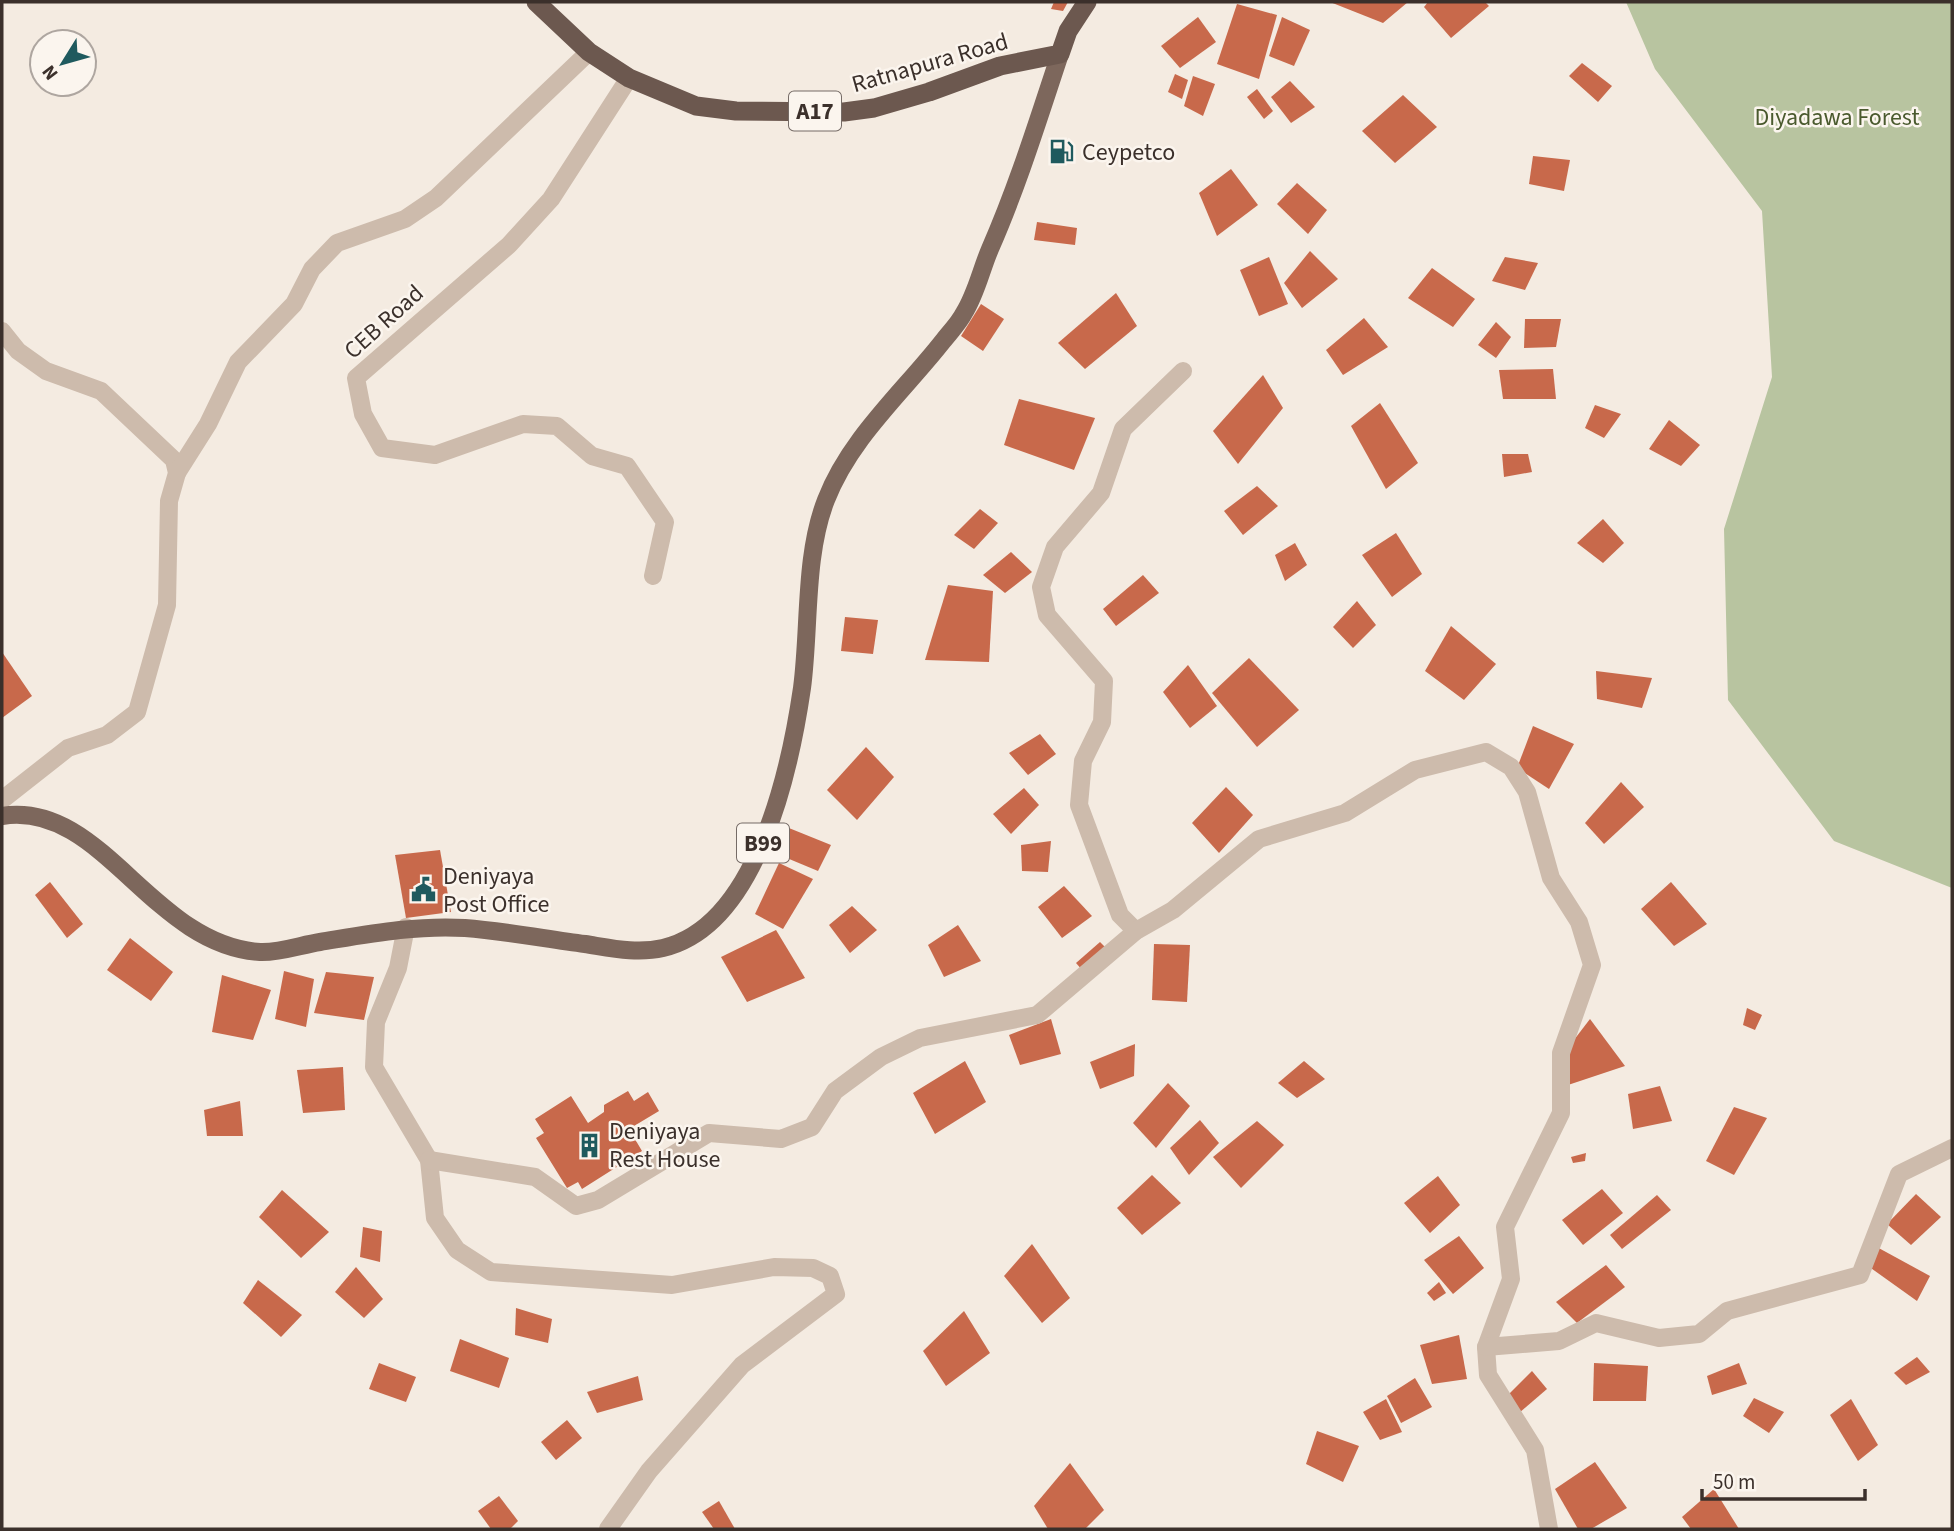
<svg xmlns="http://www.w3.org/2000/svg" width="1954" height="1531" font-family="'Source Sans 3',sans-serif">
<rect width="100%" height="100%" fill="#f4ebe1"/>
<!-- green -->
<polygon fill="#b8c4a0" points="1626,2 1952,2 1952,888 1834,841 1728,700 1724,529 1772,377 1762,211 1655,69"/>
<!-- building -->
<g fill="#c8694b">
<polygon points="1054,2 1068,2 1063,11 1051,9"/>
<polygon points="1330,2 1408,2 1383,23"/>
<polygon points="1428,2 1485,2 1489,6 1451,38 1424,7"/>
<polygon points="1237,4 1277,15 1259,79 1217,64"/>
<polygon points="1198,17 1216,42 1180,68 1161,46"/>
<polygon points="1282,17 1310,30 1294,66 1269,56"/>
<polygon points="1582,63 1612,86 1598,102 1569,76"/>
<polygon points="1175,74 1188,80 1182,99 1168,92"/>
<polygon points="1193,76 1215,84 1203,116 1184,106"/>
<polygon points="1290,81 1315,107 1291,123 1271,97"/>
<polygon points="1257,89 1273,111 1264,119 1247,97"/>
<polygon points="1403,95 1437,127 1395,163 1362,131"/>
<polygon points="1533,156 1570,160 1564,191 1529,184"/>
<polygon points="1231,169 1258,205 1217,236 1199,193"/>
<polygon points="1297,183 1327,210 1308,234 1277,204"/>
<polygon points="1037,222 1077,228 1075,245 1034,240"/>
<polygon points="1310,251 1338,279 1302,308 1284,283"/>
<polygon points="1269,257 1288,304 1259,316 1240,270"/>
<polygon points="1505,257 1538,263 1525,290 1492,281"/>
<polygon points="1432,268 1475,299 1453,327 1408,298"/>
<polygon points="1116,293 1137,326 1085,369 1058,343"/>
<polygon points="981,304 1004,319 983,351 961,336"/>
<polygon points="1364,318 1388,347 1343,375 1326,350"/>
<polygon points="1525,319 1561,319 1556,347 1524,348"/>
<polygon points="1496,322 1511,337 1496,358 1478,345"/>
<polygon points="1553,369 1556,399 1503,399 1499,370"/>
<polygon points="1263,375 1283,408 1238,464 1213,431"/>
<polygon points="1019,399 1095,418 1074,470 1004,445"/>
<polygon points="1380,403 1418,463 1386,489 1351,426"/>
<polygon points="1595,405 1621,414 1604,438 1585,428"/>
<polygon points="1669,420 1700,445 1681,466 1649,449"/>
<polygon points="1502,454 1528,454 1532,472 1504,477"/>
<polygon points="1257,486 1278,506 1243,535 1224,511"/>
<polygon points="980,509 998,523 974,549 954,535"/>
<polygon points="1603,519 1624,543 1603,563 1577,543"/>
<polygon points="1396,533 1422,574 1392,597 1362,555"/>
<polygon points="1295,543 1307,565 1285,581 1275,555"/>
<polygon points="1011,552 1032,572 1005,593 983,575"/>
<polygon points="1143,575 1159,593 1116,626 1103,609"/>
<polygon points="948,585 993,591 989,662 925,660"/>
<polygon points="1357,601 1376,625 1353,648 1333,627"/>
<polygon points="845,617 878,620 873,654 841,651"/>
<polygon points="1451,626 1496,664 1464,700 1425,671"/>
<polygon points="2,652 32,696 2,718"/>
<polygon points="1249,658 1299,710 1257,747 1212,693"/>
<polygon points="1188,665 1217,706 1190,728 1163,692"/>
<polygon points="1596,671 1652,678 1642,708 1597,699"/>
<polygon points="1533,726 1574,744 1549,789 1517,768"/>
<polygon points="1040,734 1056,754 1028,775 1009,753"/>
<polygon points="866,747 894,777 857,820 827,790"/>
<polygon points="1621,782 1644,807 1604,844 1585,823"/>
<polygon points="1226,787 1253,815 1219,853 1192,823"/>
<polygon points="1024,788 1039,805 1011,834 993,814"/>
<polygon points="779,824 831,845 818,871 770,851"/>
<polygon points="1051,841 1048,872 1022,871 1021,845"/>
<polygon points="440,850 451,912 406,918 395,855"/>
<polygon points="779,863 813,879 783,929 755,914"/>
<polygon points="50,882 83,924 67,938 35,895"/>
<polygon points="1671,882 1707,924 1674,946 1641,909"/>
<polygon points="1064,886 1092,916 1062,938 1038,907"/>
<polygon points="852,906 877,930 850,953 829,925"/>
<polygon points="958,925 981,961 944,977 928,945"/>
<polygon points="776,930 805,978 747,1002 721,957"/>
<polygon points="130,938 173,972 151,1001 107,970"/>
<polygon points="1100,942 1108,950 1083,971 1076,963"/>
<polygon points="1154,944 1190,945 1187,1002 1152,1000"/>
<polygon points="284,971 314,979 306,1027 275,1019"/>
<polygon points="326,972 374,977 364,1020 314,1013"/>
<polygon points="222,975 271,990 253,1040 212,1032"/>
<polygon points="1747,1008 1762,1015 1755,1030 1743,1025"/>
<polygon points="1051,1019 1061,1054 1020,1065 1009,1035"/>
<polygon points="1590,1019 1625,1066 1568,1085 1567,1049"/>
<polygon points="1135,1044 1134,1076 1100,1089 1090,1062"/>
<polygon points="965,1061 986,1102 935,1134 913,1093"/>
<polygon points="1304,1061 1325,1079 1297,1098 1278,1083"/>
<polygon points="343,1067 345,1110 303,1113 297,1070"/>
<polygon points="1168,1083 1190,1106 1156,1148 1133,1123"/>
<polygon points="1660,1086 1672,1121 1633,1129 1628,1094"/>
<polygon points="628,1091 634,1101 648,1092 659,1111 629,1129 642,1151 582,1189 578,1182 567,1188 536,1138 544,1133 535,1119 571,1096 588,1123 604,1112 604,1105"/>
<polygon points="240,1101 243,1136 207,1136 204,1110"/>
<polygon points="1734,1107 1767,1118 1734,1175 1706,1161"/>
<polygon points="1200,1120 1219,1143 1189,1175 1170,1148"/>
<polygon points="1257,1121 1284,1145 1241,1188 1213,1157"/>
<polygon points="1586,1153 1585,1161 1573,1163 1571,1157"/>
<polygon points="1152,1175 1181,1203 1142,1235 1117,1208"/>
<polygon points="1438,1176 1460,1205 1430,1233 1404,1203"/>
<polygon points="1602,1189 1623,1213 1583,1245 1562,1220"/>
<polygon points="282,1190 329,1232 301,1258 259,1217"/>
<polygon points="1916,1194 1941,1217 1911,1245 1887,1224"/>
<polygon points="1657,1195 1671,1210 1622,1249 1610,1235"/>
<polygon points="363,1227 382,1231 380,1262 360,1257"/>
<polygon points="1459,1236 1484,1268 1453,1294 1424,1260"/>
<polygon points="1032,1244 1070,1298 1042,1323 1004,1276"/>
<polygon points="1875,1246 1930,1276 1917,1301 1868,1266"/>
<polygon points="1606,1265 1625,1287 1577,1323 1556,1302"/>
<polygon points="356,1267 383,1299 364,1318 335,1292"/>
<polygon points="258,1280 302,1315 281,1337 243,1303"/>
<polygon points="1439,1282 1446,1293 1434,1301 1427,1293"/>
<polygon points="516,1308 552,1319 548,1343 515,1335"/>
<polygon points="964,1311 990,1353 946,1386 923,1351"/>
<polygon points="1459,1335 1467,1379 1432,1384 1420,1345"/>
<polygon points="460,1339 509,1358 499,1388 450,1371"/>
<polygon points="1917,1357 1930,1372 1906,1385 1894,1373"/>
<polygon points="379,1363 416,1377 406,1402 369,1389"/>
<polygon points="1594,1363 1648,1366 1646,1401 1593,1401"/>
<polygon points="1739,1363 1747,1384 1712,1395 1707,1376"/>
<polygon points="1532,1371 1547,1389 1519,1413 1506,1397"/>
<polygon points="638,1376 643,1400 597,1413 587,1392"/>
<polygon points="1415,1378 1432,1407 1401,1423 1387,1396"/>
<polygon points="1754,1398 1784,1412 1769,1433 1743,1416"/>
<polygon points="1386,1399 1402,1432 1380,1440 1363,1412"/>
<polygon points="1851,1399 1878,1445 1858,1461 1830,1415"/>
<polygon points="567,1420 582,1438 556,1460 541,1442"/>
<polygon points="1317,1431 1359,1446 1343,1482 1306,1464"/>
<polygon points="1595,1462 1627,1508 1591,1529 1578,1529 1555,1489"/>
<polygon points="1070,1463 1104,1510 1085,1529 1048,1529 1034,1506"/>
<polygon points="1714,1489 1739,1529 1691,1529 1682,1517"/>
<polygon points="499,1496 518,1521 510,1529 491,1529 478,1511"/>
<polygon points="719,1501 735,1529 714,1529 702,1512"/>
</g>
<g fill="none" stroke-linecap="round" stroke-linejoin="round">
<!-- minor -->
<g stroke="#cdbbac" stroke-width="18">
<polyline points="629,78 551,199 509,245 356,378 363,414 382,448 435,455 523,424 557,426 592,456 627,466 665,522 653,576"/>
<polyline points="2,331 18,351 46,371 101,391 174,460 177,473 169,501 167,605 137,712 107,735 68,748 2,800"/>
<polyline points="177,473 208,424 238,362 294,304 312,269 337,243 405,219 436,198 589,52"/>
<polyline points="406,927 398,968 376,1022 374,1067 429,1160 435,1218 457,1250 491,1272 672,1285 774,1267 813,1268 830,1276 836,1294 742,1365 649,1471 608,1529"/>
<polyline points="1136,931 1120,915 1079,805 1083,761 1102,722 1104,681 1047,615 1041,587 1055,547 1101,493 1123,429 1183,371"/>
<polyline points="429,1160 535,1177 576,1206 598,1200 709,1133 781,1139 812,1127 835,1091 881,1057 920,1038 1037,1015 1136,931 1173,910 1259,839 1345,813 1415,770 1486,752 1511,767 1527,792 1551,878 1579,922 1592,965 1561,1053 1561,1113 1505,1227 1511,1279 1486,1347 1488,1375 1535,1450 1549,1529"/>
<polyline points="1486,1347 1559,1341 1596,1323 1659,1338 1699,1334 1727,1311 1860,1275 1899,1174 1952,1148"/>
</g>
<!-- primary -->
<path stroke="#7d675c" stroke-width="18" d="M2,816C102,800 151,945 260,952C279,953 301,945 320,942C369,934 415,925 465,928C505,931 546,939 585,944C611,948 637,954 663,948C757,926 790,770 802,688C810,628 804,556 826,500C850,438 903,392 943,341C950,332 959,323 964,313C976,294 981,270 990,249C1018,185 1038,120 1060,54"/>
<!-- trunk -->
<polyline stroke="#6c584f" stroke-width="19" points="536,2 589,52 629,78 696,106 736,111 844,112 874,108 929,92 1000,66 1060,54 1068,31 1087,2"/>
</g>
<!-- icons -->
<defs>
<symbol id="fuel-bare" viewBox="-9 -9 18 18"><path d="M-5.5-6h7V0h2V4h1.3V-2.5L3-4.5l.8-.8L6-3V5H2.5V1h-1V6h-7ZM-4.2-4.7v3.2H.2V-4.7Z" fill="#1f5a5e" stroke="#fbf5ee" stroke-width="2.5" paint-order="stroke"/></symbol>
<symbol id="civic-bare" viewBox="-9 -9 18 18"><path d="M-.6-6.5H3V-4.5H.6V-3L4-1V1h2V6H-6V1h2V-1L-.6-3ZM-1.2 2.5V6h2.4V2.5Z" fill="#1f5a5e" stroke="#fbf5ee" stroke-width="2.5" paint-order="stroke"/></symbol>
<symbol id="building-bare" viewBox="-9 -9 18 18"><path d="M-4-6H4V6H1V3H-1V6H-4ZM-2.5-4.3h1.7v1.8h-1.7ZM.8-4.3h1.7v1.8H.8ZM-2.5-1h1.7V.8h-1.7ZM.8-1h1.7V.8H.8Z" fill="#1f5a5e" stroke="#fbf5ee" stroke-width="2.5" paint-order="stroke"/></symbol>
</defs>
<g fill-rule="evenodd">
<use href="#fuel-bare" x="1044" y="134" width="35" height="35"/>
<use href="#civic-bare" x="406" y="872" width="35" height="35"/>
<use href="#building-bare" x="572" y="1128" width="35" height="35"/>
</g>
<g text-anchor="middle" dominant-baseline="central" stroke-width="5" stroke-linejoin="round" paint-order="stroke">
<!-- shield labels -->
<g fill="#fbf5ee" stroke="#756b66" stroke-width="2">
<rect x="789" y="91.5" width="52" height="39" rx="5"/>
<rect x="737" y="823.5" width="52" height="39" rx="5"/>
</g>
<g font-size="23" font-weight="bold" fill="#3b302b">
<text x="815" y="111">A17</text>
<text x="763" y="843">B99</text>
</g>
<!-- street labels -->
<g font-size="24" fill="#3b302b" stroke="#fbf5ee">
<text transform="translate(930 63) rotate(-16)">Ratnapura Road</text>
<text transform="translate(384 322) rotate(-42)">CEB Road</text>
</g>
<!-- park labels -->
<g font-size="24" fill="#4a5a2e" stroke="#fbf5ee">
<text x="1837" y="117">Diyadawa Forest</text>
</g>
<!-- poi labels -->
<g font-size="24" fill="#3b302b" stroke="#fbf5ee" text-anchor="start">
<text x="1082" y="152">Ceypetco</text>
<text x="443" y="876">Deniyaya<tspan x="443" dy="28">Post Office</tspan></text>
<text x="609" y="1131">Deniyaya<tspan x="609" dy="28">Rest House</tspan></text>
</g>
</g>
<!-- border -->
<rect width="1954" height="1531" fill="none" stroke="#3b302b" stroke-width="7"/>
<!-- north arrow -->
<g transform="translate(63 63) rotate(233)"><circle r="33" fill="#fbf5ee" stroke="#aea6a0" stroke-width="2"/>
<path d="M0-5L12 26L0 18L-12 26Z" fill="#1f5a5e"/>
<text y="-10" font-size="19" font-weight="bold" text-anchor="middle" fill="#3b302b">N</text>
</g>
<!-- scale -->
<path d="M1702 1489v10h163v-10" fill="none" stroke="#3b302b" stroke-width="3.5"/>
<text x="1713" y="1489" font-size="21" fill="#3b302b" stroke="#fbf5ee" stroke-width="5" paint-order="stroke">50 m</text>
</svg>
